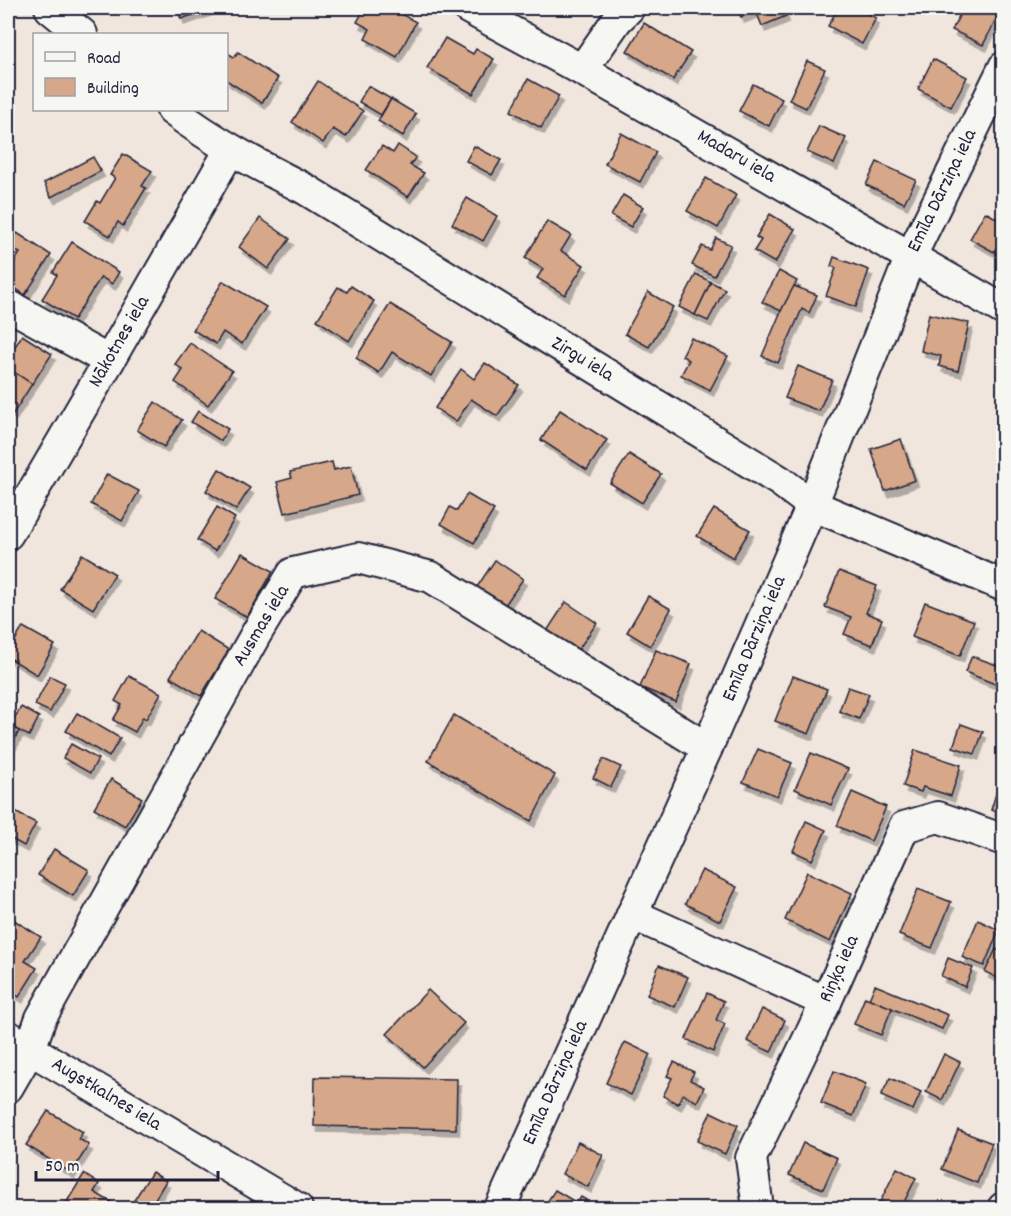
<svg xmlns="http://www.w3.org/2000/svg" width="1011" height="1216" font-family="Dekko,sans-serif">
<defs>
<filter id="shadow"><feDropShadow dx="3.5" dy="6" stdDeviation="0" flood-color="#0004"/></filter>
</defs>
<rect width="100%" height="100%" fill="#f0e6dd"/>
<filter id="ink" filterUnits="userSpaceOnUse"><feTurbulence type="fractalNoise" baseFrequency=".0167" numOctaves="2"/><feDisplacementMap in="SourceGraphic" scale="12" xChannelSelector="R" yChannelSelector="G"/><feConvolveMatrix kernelMatrix="1 2 1 2 8 2 1 2 1" color-interpolation-filters="sRGB"/></filter>
<g filter="url(#ink)">
<!-- building -->
<g fill="#d6a788" stroke="#22223b" stroke-width="1.5" filter="url(#shadow)">
<polygon points="177,8 213,8 181,19"/>
<polygon points="365,8 390,8 416,22 397,57 365,39 370,29 357,22"/>
<polygon points="737,8 783,8 786,16 762,26 756,11 741,17"/>
<polygon points="838,8 856,8 876,18 862,44 828,26"/>
<polygon points="963,8 1002,8 983,45 952,30"/>
<polygon points="644,23 691,52 673,80 627,51"/>
<polygon points="445,38 473,54 476,49 494,59 473,94 427,68"/>
<polygon points="226,52 234,57 238,52 278,78 262,103 226,80"/>
<polygon points="933,59 967,77 951,107 918,89"/>
<polygon points="807,61 825,69 806,108 789,100"/>
<polygon points="528,79 559,96 541,128 511,111"/>
<polygon points="318,81 363,111 346,137 333,129 323,143 292,122"/>
<polygon points="753,84 782,99 769,126 739,111"/>
<polygon points="368,86 391,99 381,115 359,102"/>
<polygon points="391,99 416,114 403,136 378,121"/>
<polygon points="819,126 846,138 834,164 807,152"/>
<polygon points="621,133 656,152 640,182 605,164"/>
<polygon points="398,145 416,157 410,165 424,173 408,197 366,170 382,146 393,153"/>
<polygon points="474,146 501,160 492,175 466,161"/>
<polygon points="123,154 152,171 142,186 146,188 123,226 118,222 110,236 85,221 97,201 100,203 115,178 110,175"/>
<polygon points="93,157 101,171 51,197 44,183"/>
<polygon points="877,162 916,180 904,203 866,185"/>
<polygon points="706,178 736,195 718,228 687,211"/>
<polygon points="623,195 643,207 631,227 611,216"/>
<polygon points="467,198 497,216 483,241 452,224"/>
<polygon points="985,212 1004,222 1004,235 994,252 970,239"/>
<polygon points="770,214 795,229 775,263 754,251 761,240 756,237"/>
<polygon points="260,218 290,239 268,269 239,247"/>
<polygon points="547,221 571,235 561,251 584,265 565,295 537,278 543,269 525,258"/>
<polygon points="17,233 51,255 25,295 8,283 8,272 20,253 9,247"/>
<polygon points="716,238 731,245 714,276 692,265 702,246 710,250"/>
<polygon points="72,242 119,272 112,284 101,277 74,319 42,299 57,275 53,272"/>
<polygon points="834,257 869,270 856,307 826,296 836,268 831,266"/>
<polygon points="779,271 797,281 781,311 762,302"/>
<polygon points="696,274 711,282 695,315 679,307"/>
<polygon points="223,281 266,307 242,344 223,332 216,344 193,330"/>
<polygon points="711,282 725,289 708,321 695,315"/>
<polygon points="351,286 374,301 349,341 317,320 338,287 347,292"/>
<polygon points="794,286 817,295 809,313 802,309 778,363 762,356 781,311"/>
<polygon points="648,292 673,307 649,347 625,334"/>
<polygon points="390,304 452,342 431,376 392,352 379,373 356,358"/>
<polygon points="929,314 969,323 958,371 939,366 941,356 921,351"/>
<polygon points="22,335 52,354 32,384 8,368 8,358"/>
<polygon points="691,338 728,356 710,390 681,375 689,360 682,356"/>
<polygon points="190,343 232,371 208,405 175,382 183,370 175,364"/>
<polygon points="485,363 519,385 497,416 471,399 456,422 435,408 461,369 474,379"/>
<polygon points="798,366 832,380 819,411 785,398"/>
<polygon points="8,368 32,384 13,414 8,410"/>
<polygon points="155,402 182,420 164,447 137,430"/>
<polygon points="560,410 607,440 587,470 541,440"/>
<polygon points="198,411 228,429 221,441 191,422"/>
<polygon points="901,439 915,480 885,491 871,449"/>
<polygon points="629,454 661,474 642,503 610,483"/>
<polygon points="332,462 334,470 351,466 358,495 285,513 277,482 292,478 290,472"/>
<polygon points="219,469 250,488 236,510 206,491"/>
<polygon points="107,474 139,491 122,521 91,504"/>
<polygon points="467,494 494,510 474,543 441,524 450,507 457,511"/>
<polygon points="217,507 235,518 215,551 197,540"/>
<polygon points="714,509 750,530 733,558 697,536"/>
<polygon points="242,553 273,571 247,617 215,599"/>
<polygon points="82,554 115,574 93,609 60,589"/>
<polygon points="495,560 523,579 503,608 475,590"/>
<polygon points="839,571 877,586 866,613 882,619 872,645 844,634 851,617 825,607"/>
<polygon points="648,596 671,609 650,646 627,632"/>
<polygon points="566,602 597,623 575,654 545,634"/>
<polygon points="925,602 974,621 960,656 912,637"/>
<polygon points="23,627 55,645 37,675 8,657 8,652"/>
<polygon points="198,631 229,650 201,696 170,677"/>
<polygon points="656,650 691,664 676,702 640,687"/>
<polygon points="972,656 1002,667 995,684 965,672"/>
<polygon points="50,676 65,683 50,712 35,705"/>
<polygon points="129,676 161,693 146,719 143,717 135,732 113,720 122,705 115,701"/>
<polygon points="793,676 827,689 809,734 775,721"/>
<polygon points="848,687 869,694 859,719 839,711"/>
<polygon points="21,707 39,717 29,736 10,726"/>
<polygon points="77,713 120,738 109,757 66,731"/>
<polygon points="454,715 555,775 531,821 428,761"/>
<polygon points="961,724 983,732 975,754 953,747"/>
<polygon points="8,725 19,731 8,752"/>
<polygon points="71,744 98,759 90,773 63,758"/>
<polygon points="758,749 792,763 777,796 743,782"/>
<polygon points="915,750 961,765 951,796 923,787 921,792 903,786"/>
<polygon points="811,753 848,769 831,805 795,789"/>
<polygon points="603,759 621,767 611,787 593,778"/>
<polygon points="1002,774 1004,774 1004,814 991,810"/>
<polygon points="111,779 142,798 125,826 94,808"/>
<polygon points="852,792 886,807 871,841 837,826"/>
<polygon points="13,811 36,823 24,846 8,837 8,820"/>
<polygon points="806,821 826,830 812,860 793,851"/>
<polygon points="54,849 89,870 73,896 38,875"/>
<polygon points="702,870 737,887 720,921 685,904"/>
<polygon points="807,872 852,893 830,942 785,920"/>
<polygon points="918,889 951,902 932,948 899,935"/>
<polygon points="14,920 41,937 25,961 37,968 19,997 8,989 8,931"/>
<polygon points="978,920 999,930 984,966 962,957"/>
<polygon points="996,949 1004,953 1004,981 985,972"/>
<polygon points="948,958 973,968 965,987 941,976"/>
<polygon points="659,965 688,977 675,1007 647,995"/>
<polygon points="875,985 948,1015 942,1029 869,999"/>
<polygon points="428,990 464,1023 423,1067 387,1034"/>
<polygon points="707,993 724,1001 716,1020 725,1024 713,1052 686,1039"/>
<polygon points="865,997 892,1008 881,1035 854,1024"/>
<polygon points="762,1009 785,1020 771,1052 747,1041"/>
<polygon points="625,1042 650,1054 631,1095 606,1083"/>
<polygon points="944,1054 960,1062 942,1100 926,1092"/>
<polygon points="674,1062 694,1072 690,1080 704,1087 697,1102 683,1094 678,1104 663,1096 672,1078 667,1076"/>
<polygon points="834,1071 866,1084 853,1116 821,1103"/>
<polygon points="315,1077 457,1079 456,1129 314,1126"/>
<polygon points="890,1078 921,1092 913,1110 881,1096"/>
<polygon points="48,1111 83,1132 79,1139 89,1145 71,1173 26,1145"/>
<polygon points="711,1112 738,1125 725,1154 697,1141"/>
<polygon points="958,1130 992,1143 977,1183 942,1169"/>
<polygon points="578,1142 603,1155 588,1187 562,1174"/>
<polygon points="803,1143 837,1158 823,1189 789,1175"/>
<polygon points="897,1168 916,1178 901,1208 877,1208"/>
<polygon points="152,1172 166,1181 155,1199 170,1208 129,1208"/>
<polygon points="84,1174 99,1184 94,1192 116,1205 114,1208 63,1208"/>
<polygon points="555,1190 577,1203 581,1197 600,1208 543,1208"/>
</g>
<g fill="none" stroke-linecap="round" stroke-linejoin="round">
<defs>
<g id="minor">
<polyline points="50,8 82,34"/>
<polyline points="468,8 582,70 1004,310"/>
<polyline points="582,70 617,20 629,8"/>
<path d="M172,110C216,143 256,164 305,189L780,481L812,505L1004,586"/>
<polyline points="8,305 109,361"/>
<polyline points="8,534 109,361 230,150"/>
<polyline points="632,914 826,1002"/>
<polyline points="8,1036 297,1208"/>
<polyline points="8,1087 30,1049 41,1018 256,634 293,573 358,558 431,577 707,748"/>
<polyline points="500,1208 707,748 766,612 812,505 911,256 1004,67"/>
<polyline points="758,1208 751,1158 826,1002 904,827 938,817 1004,840"/>
<polyline points="1003,1208 1004,1208"/>
</g>
</defs>
<!-- minor casing -->
<use href="#minor" stroke="#22223b" stroke-width="34"/>
<!-- minor -->
<use href="#minor" stroke="#f6f6f2" stroke-width="30"/>
</g>
</g>
<g text-anchor="middle" dominant-baseline="central" stroke-width="4.5" stroke-linejoin="round" paint-order="stroke">
<!-- street labels -->
<g font-size="20" fill="#22223b" stroke="#f6f6f2">
<text transform="translate(736 157) rotate(30)">Madaru iela</text>
<text transform="translate(943 191) rotate(-64)">Emīla Dārziņa iela</text>
<text transform="translate(120 342) rotate(-60)">Nākotnes iela</text>
<text transform="translate(582 360) rotate(31)">Zirgu iela</text>
<text transform="translate(262 626) rotate(-59)">Ausmas iela</text>
<text transform="translate(755 639) rotate(-67)">Emīla Dārziņa iela</text>
<text transform="translate(840 969) rotate(-66)">Riņķa iela</text>
<text transform="translate(556 1083) rotate(-66)">Emīla Dārziņa iela</text>
<text transform="translate(106 1095) rotate(31)">Augstkalnes iela</text>
</g>
</g>
<!-- margin -->
<rect width="1011" height="1216" fill="none" stroke="#f6f6f2" stroke-width="30"/>
<rect x="15" y="15" width="981" height="1186" fill="none" stroke="#22223b" stroke-width="2" filter="url(#ink)"/>
<!-- legend -->
<rect x="33" y="33" width="195" height="78" fill="#f6f6f2" stroke="#a1a1a9" stroke-width="1.5"/>
<rect x="45" y="52" width="30" height="9" fill="#f6f6f2" stroke="#a1a1a9" stroke-width="1.5"/>
<text x="87" y="63" font-size="18" fill="#22223b">Road</text>
<rect x="45" y="78" width="30" height="18" fill="#d6a788" stroke="#a1a1a9" stroke-width="1.5"/>
<text x="87" y="93" font-size="18" fill="#22223b">Building</text>
<!-- scale -->
<path d="M36 1171v9h182v-9" fill="none" stroke="#22223b" stroke-width="3"/>
<text x="45" y="1171" font-size="18" fill="#22223b" stroke="#f6f6f2" stroke-width="4.5" paint-order="stroke">50 m</text>
</svg>
